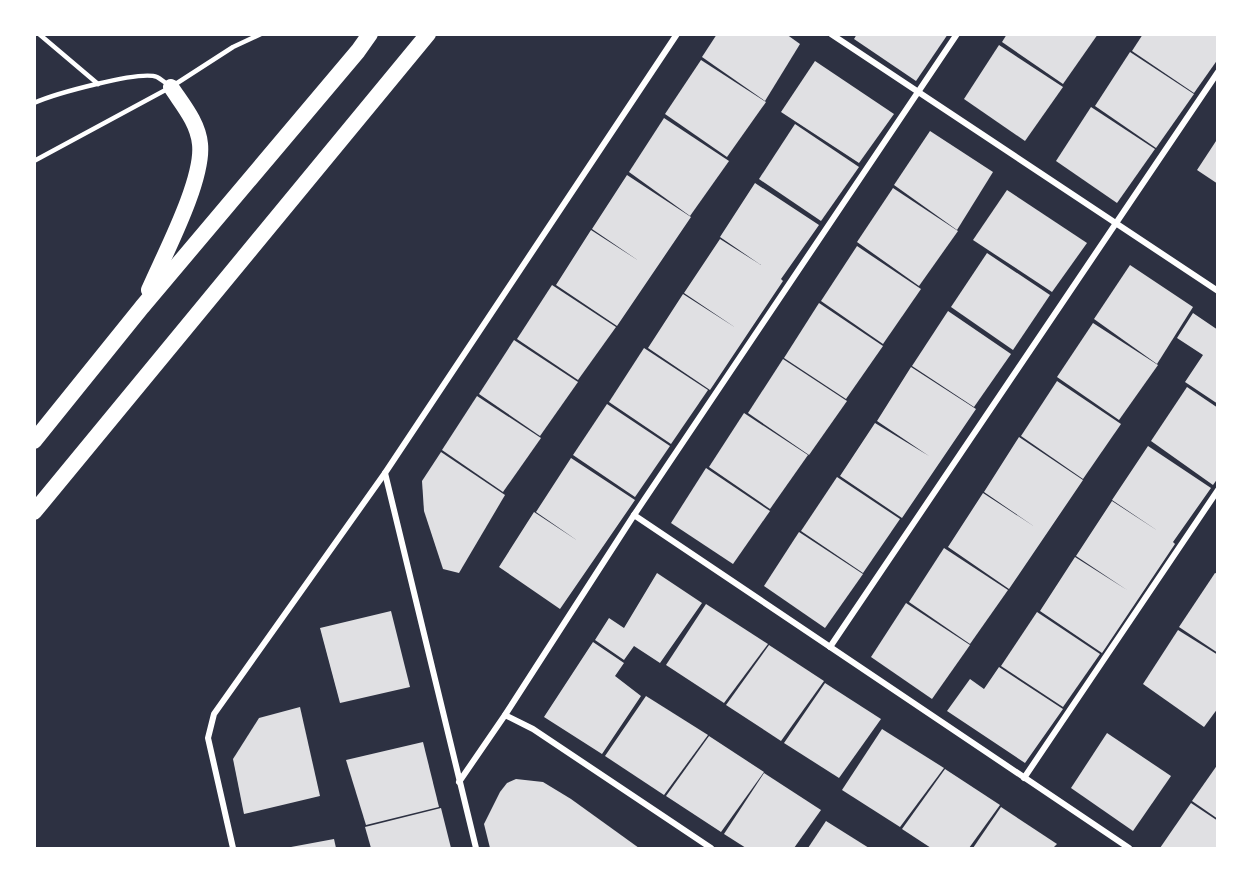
<svg xmlns="http://www.w3.org/2000/svg" width="1252" height="883" font-family="'Sofia Sans Condensed',sans-serif">
<rect width="100%" height="100%" fill="#2d3142"/>
<!-- building -->
<g fill="#e0e0e3">
<polygon points="717,34 786,34 800,44 765,101 702,57"/>
<polygon points="857,34 948,34 916,81 854,39"/>
<polygon points="1007,34 1098,34 1063,84 1002,42"/>
<polygon points="1143,34 1218,34 1218,59 1194,93 1132,51"/>
<polygon points="999,45 1063,87 1025,141 964,99"/>
<polygon points="1130,52 1194,94 1156,148 1095,106"/>
<polygon points="701,60 766,102 727,157 665,114"/>
<polygon points="815,61 894,114 859,163 781,112"/>
<polygon points="1091,107 1155,149 1117,203 1056,161"/>
<polygon points="664,118 729,161 690,216 629,172"/>
<polygon points="795,124 859,167 821,221 759,179"/>
<polygon points="930,131 993,172 957,230 894,185"/>
<polygon points="1218,138 1218,184 1197,170"/>
<polygon points="627,175 691,217 617,326 556,285 591,230 639,261 592,229"/>
<polygon points="755,183 819,225 781,279 783,281 710,390 648,348 683,294 736,328 684,293 720,239 761,265 720,237"/>
<polygon points="893,188 958,231 919,286 857,242"/>
<polygon points="1007,190 1087,243 1052,292 973,240"/>
<polygon points="857,246 921,289 883,344 821,301"/>
<polygon points="987,253 1050,295 1013,350 951,307"/>
<polygon points="1130,265 1193,307 1157,364 1094,319"/>
<polygon points="552,285 616,327 578,380 517,339"/>
<polygon points="819,303 883,346 846,399 784,358"/>
<polygon points="948,311 1011,354 974,407 912,366"/>
<polygon points="1193,313 1218,330 1218,404 1185,382 1203,355 1177,338"/>
<polygon points="1093,323 1158,365 1119,420 1057,377"/>
<polygon points="514,340 578,382 540,436 479,394"/>
<polygon points="644,348 708,390 671,444 609,402"/>
<polygon points="783,359 847,401 809,455 748,413"/>
<polygon points="911,367 976,409 902,518 840,476 875,423 929,456 877,421"/>
<polygon points="1057,381 1121,424 1083,479 1021,436"/>
<polygon points="1187,387 1218,408 1218,478 1213,485 1151,441"/>
<polygon points="477,396 541,438 503,492 442,450"/>
<polygon points="607,404 670,446 635,497 573,455"/>
<polygon points="744,413 808,455 770,509 709,467"/>
<polygon points="1019,437 1083,480 1009,589 948,547 983,493 1035,527 984,492"/>
<polygon points="1148,446 1211,488 1173,542 1175,544 1102,653 1040,611 1075,557 1127,590 1076,556 1112,501 1158,531 1112,500"/>
<polygon points="441,452 505,495 459,573 443,569 424,511 422,481"/>
<polygon points="571,458 635,500 560,609 499,567 534,512 578,541 536,512"/>
<polygon points="706,468 770,511 733,564 671,523"/>
<polygon points="837,477 900,519 863,573 801,531"/>
<polygon points="799,532 863,574 825,628 764,586"/>
<polygon points="944,548 1008,590 970,644 909,602"/>
<polygon points="657,573 702,603 660,663 634,646 624,660 595,640 609,618 624,628"/>
<polygon points="1215,573 1218,574 1218,653 1179,627"/>
<polygon points="906,603 970,645 932,699 871,657"/>
<polygon points="706,604 768,644 724,703 666,665"/>
<polygon points="391,611 410,687 340,703 320,628"/>
<polygon points="1037,612 1100,654 1063,707 1001,666"/>
<polygon points="1178,630 1218,655 1218,708 1204,727 1143,684"/>
<polygon points="593,642 624,663 615,676 641,696 602,754 544,717"/>
<polygon points="769,645 824,681 781,741 726,705"/>
<polygon points="999,667 1063,709 1025,763 947,711 970,679 984,689"/>
<polygon points="825,683 881,719 839,778 784,743"/>
<polygon points="646,696 708,735 664,795 605,756"/>
<polygon points="300,707 320,796 244,814 233,759 259,718"/>
<polygon points="882,729 944,768 900,827 842,790"/>
<polygon points="1107,733 1171,776 1133,831 1071,788"/>
<polygon points="709,736 764,772 721,832 666,796"/>
<polygon points="423,742 439,807 366,825 346,760"/>
<polygon points="1218,764 1218,819 1192,801"/>
<polygon points="945,769 1000,805 969,848 931,848 902,829"/>
<polygon points="764,773 821,810 794,848 746,848 724,834"/>
<polygon points="516,779 543,782 571,799 639,848 490,848 484,824 500,792 507,783"/>
<polygon points="1191,803 1218,821 1218,848 1160,848"/>
<polygon points="1001,807 1057,844 1053,848 973,848"/>
<polygon points="441,808 451,848 371,848 365,827"/>
<polygon points="826,821 869,848 808,848"/>
<polygon points="334,839 336,848 291,848 291,847"/>
</g>
<g fill="none" stroke-linecap="round" stroke-linejoin="round">
<!-- service -->
<g stroke="#fff" stroke-width="4.5">
<polyline points="39,34 98,84"/>
<path d="M34,103C54,94 140,70 157,77C161,79 165,83 169,85"/>
<polyline points="34,161 171,87 233,47 261,34"/>
</g>
<!-- minor -->
<g stroke="#fff" stroke-width="6">
<polyline points="831,34 1218,291"/>
<polyline points="385,473 476,848"/>
<polyline points="634,515 1129,848"/>
<polyline points="830,647 1218,72"/>
<polyline points="505,715 533,729 711,848"/>
<polyline points="1024,778 1218,490"/>
<polyline points="459,782 505,715 634,515 957,34"/>
<polyline points="233,848 208,738 214,714 385,473 677,34"/>
</g>
<!-- trunk -->
<g stroke="#fff" stroke-width="16">
<path d="M149,290C164,255 204,180 200,144C198,122 182,104 171,87"/>
<polyline points="34,441 142,307 358,51 370,34"/>
<polyline points="34,512 428,34"/>
</g>
</g>
<!-- border -->
<rect width="1252" height="883" fill="none" stroke="#ffffff" stroke-width="72"/>
</svg>
